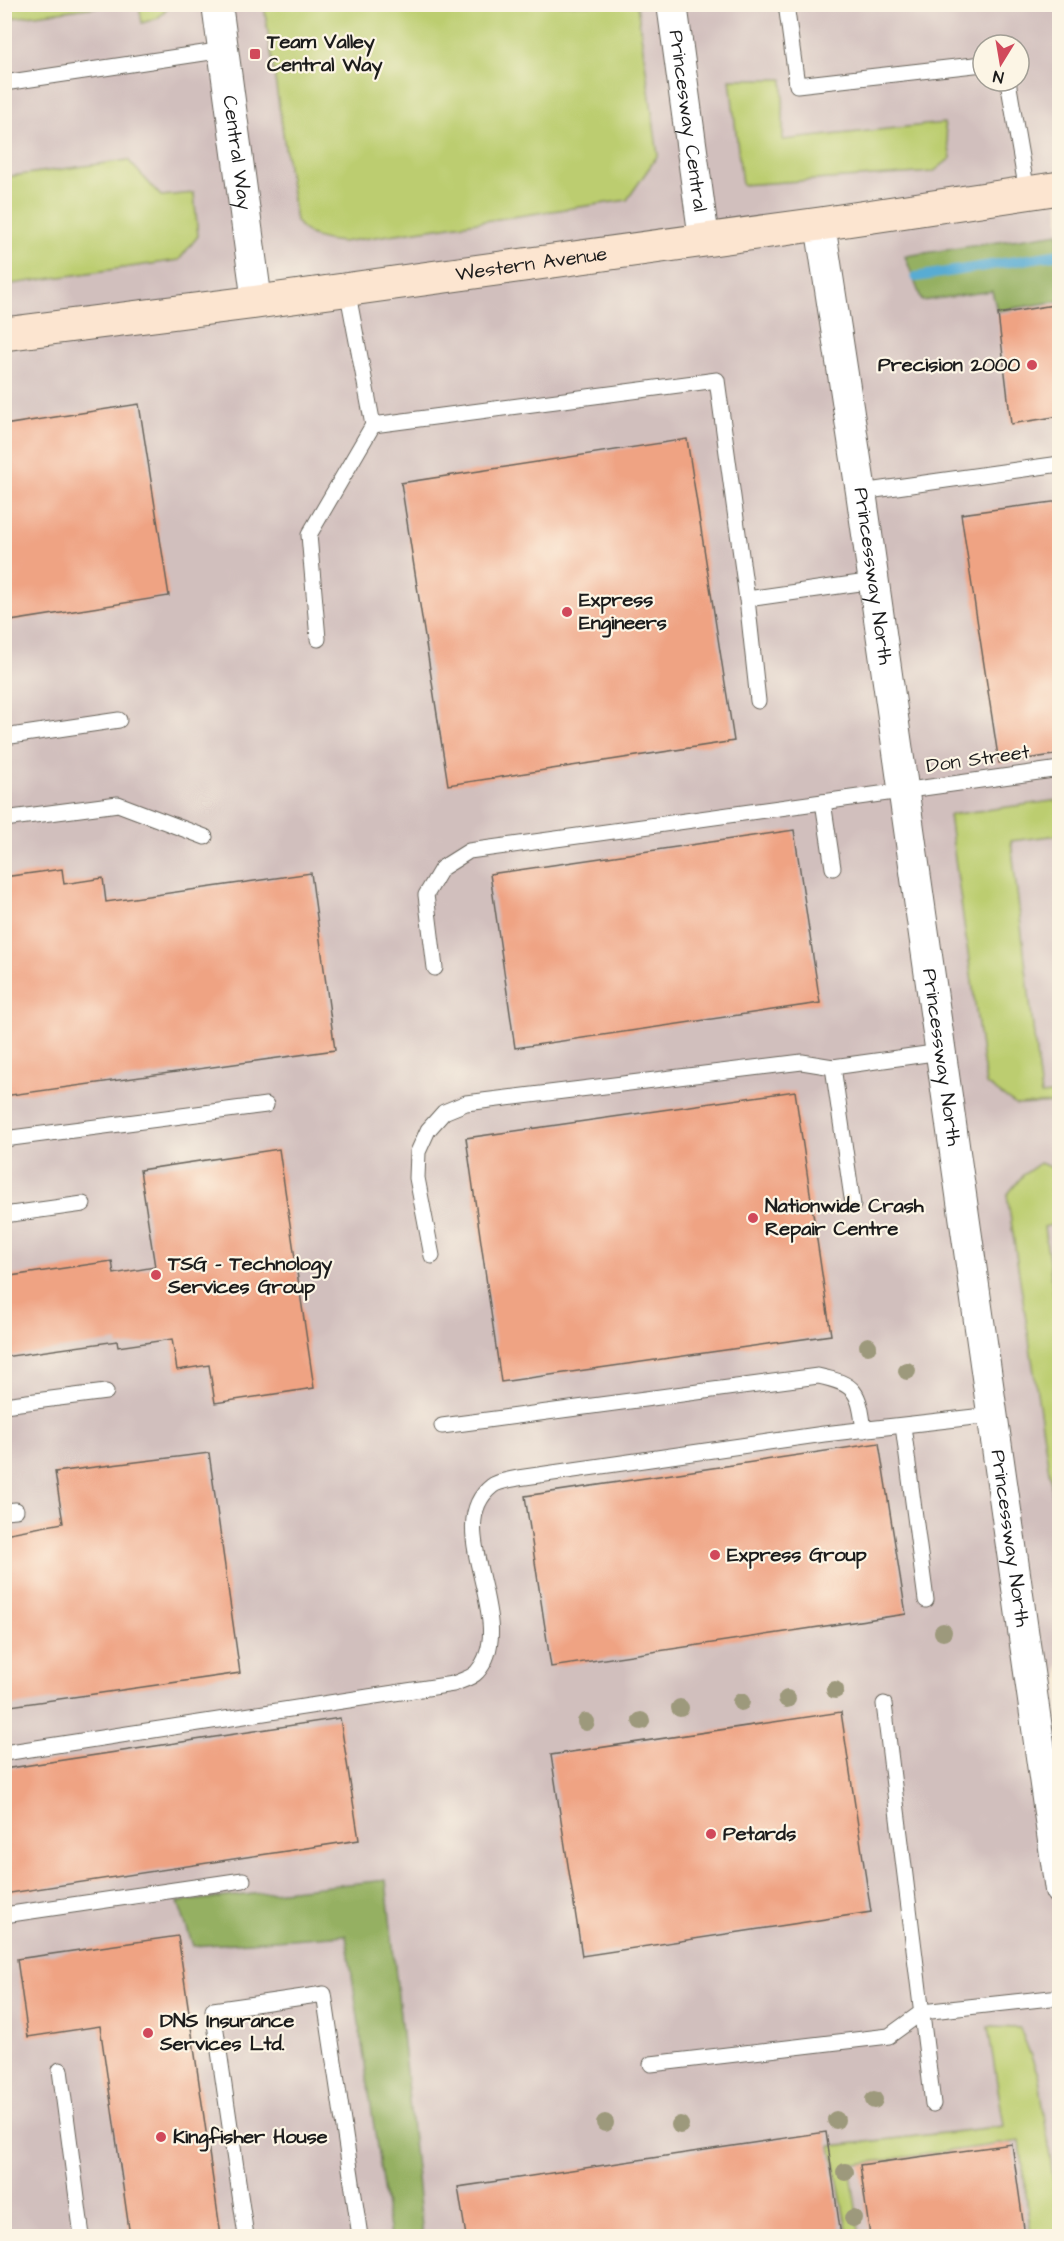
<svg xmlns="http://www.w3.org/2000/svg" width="1064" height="2241" font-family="'Architects Daughter',sans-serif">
<rect width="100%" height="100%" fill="#fcf5e5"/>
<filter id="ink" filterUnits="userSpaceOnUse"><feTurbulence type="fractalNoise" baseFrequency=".0167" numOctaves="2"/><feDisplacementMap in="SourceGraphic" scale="12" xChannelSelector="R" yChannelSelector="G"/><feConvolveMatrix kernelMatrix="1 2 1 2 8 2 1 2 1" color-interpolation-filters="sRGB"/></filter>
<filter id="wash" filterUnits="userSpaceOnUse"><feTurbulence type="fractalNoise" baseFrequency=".008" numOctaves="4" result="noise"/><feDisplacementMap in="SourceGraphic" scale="24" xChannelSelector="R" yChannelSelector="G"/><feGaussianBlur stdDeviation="1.35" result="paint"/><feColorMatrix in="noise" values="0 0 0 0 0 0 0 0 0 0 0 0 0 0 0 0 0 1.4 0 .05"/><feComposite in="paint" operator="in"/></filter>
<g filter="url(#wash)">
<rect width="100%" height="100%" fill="#f6e6cc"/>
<!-- industrial -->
<path fill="#d1bfbd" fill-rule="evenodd" d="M5,5H1059V2236H5ZM983,45H1019V81H983Z"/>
<!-- green -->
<g fill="#bccd6f" stroke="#6c7446" stroke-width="1.5">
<polygon points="5,4 111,4 111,5 5,19"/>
<polygon points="139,5 139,4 170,5 158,18 142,23"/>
<path d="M264,5H637L658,155L627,200L342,242C322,240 308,238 296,221Z"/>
<polygon points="783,79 783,140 944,123 951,158 933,172 742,185 730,79"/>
<polygon points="128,160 161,196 194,193 198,236 179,260 5,285 5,177"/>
<polygon points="1059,800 1059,835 1011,841 1041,1095 1059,1093 1059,1103 1016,1105 986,1084 949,815"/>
<polygon points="1040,1163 1058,1170 1059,1223 1044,1227 1060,1336 1059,1537 1007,1195 1023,1175"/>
<polygon points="988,2027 1020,2028 1039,2077 1059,2223 1059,2236 1031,2236 1020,2141 850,2165 860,2236 848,2236 831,2146 1004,2126"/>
</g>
<!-- forest -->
<g fill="#95b062" stroke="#58663f" stroke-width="1.5">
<polygon points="1059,233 1059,301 997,311 992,291 922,301 905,256"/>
<polygon points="386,1880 423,2236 390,2236 346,1935 193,1946 178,1902"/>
</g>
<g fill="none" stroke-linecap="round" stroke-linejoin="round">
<!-- stream -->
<polyline stroke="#58acd3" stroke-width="10" points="916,277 1060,254"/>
</g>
<g id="blocks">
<!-- building -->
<g fill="#efa383">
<polygon points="1060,304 1060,416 1011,424 998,314"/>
<polygon points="139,404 169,596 4,622 4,425"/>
<polygon points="687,439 734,741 448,785 401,483"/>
<polygon points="1060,501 1060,754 999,763 961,514"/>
<polygon points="794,830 820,1003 515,1048 490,874"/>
<polygon points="62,869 64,884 103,878 106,902 311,873 335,1050 4,1096 4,877"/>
<polygon points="795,1091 831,1335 501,1382 466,1138"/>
<polygon points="279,1149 314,1388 215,1403 209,1365 177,1370 172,1339 118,1347 117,1341 4,1357 4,1277 112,1261 114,1274 155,1267 140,1170"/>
<polygon points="879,1443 906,1614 551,1667 525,1496"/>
<polygon points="209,1453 240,1673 4,1707 4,1534 63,1523 55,1472"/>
<polygon points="841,1712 871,1912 582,1956 551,1755"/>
<polygon points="340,1718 359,1840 4,1894 4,1769"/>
<polygon points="178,1936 221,2236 130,2236 100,2026 28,2037 17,1959"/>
<polygon points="826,2132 841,2236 466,2236 458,2187"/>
<polygon points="1012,2144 1025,2236 870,2236 860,2165"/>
</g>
</g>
</g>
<g filter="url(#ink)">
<use href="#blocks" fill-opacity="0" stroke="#68635a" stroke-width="1.5"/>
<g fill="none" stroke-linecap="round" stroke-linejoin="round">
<defs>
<g id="lane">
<polyline points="786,4 797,85 983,64"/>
<polyline points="1008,81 1027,192"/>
<polyline points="4,83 224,50"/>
<polyline points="347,289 373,425 717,380 747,599 874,581"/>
<polyline points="861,492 1060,464"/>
<polyline points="747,599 758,701"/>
<polyline points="318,639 309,535 373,425"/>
<polyline points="4,737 119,720"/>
<polyline points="823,802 833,868"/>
<polyline points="4,819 118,804 205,837"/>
<polyline points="435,968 426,895 442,868 469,851 1060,769"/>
<polyline points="4,1139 266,1105"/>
<polyline points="853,1205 833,1067 941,1052"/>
<polyline points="4,1215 83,1204"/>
<polyline points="432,1256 417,1178 418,1152 428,1130 444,1112 466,1103 802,1062 833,1067"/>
<polyline points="4,1405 106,1392"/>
<path d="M442,1426L818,1376C857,1384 859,1392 864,1430"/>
<polyline points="903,1426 926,1600"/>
<polyline points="4,1511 16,1510"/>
<polyline points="884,1704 933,2104"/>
<path d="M4,1753L453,1684C460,1681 472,1678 477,1672C521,1622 439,1527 492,1486C498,1481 510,1480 518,1478L824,1434L992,1415"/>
<polyline points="4,1915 243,1880"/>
<polyline points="651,2064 889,2036 922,2012 1060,1997"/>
<polyline points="60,2070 82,2236"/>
<polyline points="246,2236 213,2010 324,1994 360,2236"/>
</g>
<g id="street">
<path id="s1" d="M217,4L257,302"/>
<path id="s2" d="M672,4L704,239"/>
<path id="s3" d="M820,224L861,492L1060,1890"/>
</g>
<g id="secondary">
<path id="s4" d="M4,334L257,302L820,224L1060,188"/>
</g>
</defs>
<!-- lane casing -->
<use href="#lane" stroke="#68635a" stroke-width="17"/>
<!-- street casing -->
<use href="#street" stroke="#68635a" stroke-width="32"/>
<!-- secondary casing -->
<use href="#secondary" stroke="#68635a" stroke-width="35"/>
<!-- lane -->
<use href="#lane" stroke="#fff" stroke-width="15"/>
<!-- street -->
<use href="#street" stroke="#fff" stroke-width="30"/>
<!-- secondary -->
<use href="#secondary" stroke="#fce5d0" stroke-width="33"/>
</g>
<!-- trees -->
<g fill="#9d997b">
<circle cx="868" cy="1346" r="9"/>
<circle cx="907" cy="1371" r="9"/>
<circle cx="943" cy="1632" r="9"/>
<circle cx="835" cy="1690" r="9"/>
<circle cx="787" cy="1699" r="9"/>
<circle cx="741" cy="1702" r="9"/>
<circle cx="680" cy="1708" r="9"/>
<circle cx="641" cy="1721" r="9"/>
<circle cx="586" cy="1722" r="9"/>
<circle cx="874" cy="2100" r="9"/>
<circle cx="836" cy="2120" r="9"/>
<circle cx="605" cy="2123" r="9"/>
<circle cx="680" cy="2125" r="9"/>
<circle cx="845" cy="2172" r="9"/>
<circle cx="853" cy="2218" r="9"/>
</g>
</g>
<!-- markers -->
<g fill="#d1495b" stroke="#fcf5e5" stroke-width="2">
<rect x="249" y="48" width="12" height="12" rx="3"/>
<circle cx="1032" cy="365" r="6"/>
<circle cx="567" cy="612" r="6"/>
<circle cx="753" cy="1218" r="6"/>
<circle cx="156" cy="1275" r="6"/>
<circle cx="715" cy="1555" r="6"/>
<circle cx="711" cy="1834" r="6"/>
<circle cx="148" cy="2033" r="6"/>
<circle cx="161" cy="2137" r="6"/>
</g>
<g text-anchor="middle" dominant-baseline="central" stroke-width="4.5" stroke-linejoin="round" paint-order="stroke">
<!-- poi labels -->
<g font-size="20" font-weight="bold" fill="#1c1c1c" stroke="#fcf5e5" text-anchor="start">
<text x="267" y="42">Team Valley<tspan x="267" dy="23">Central Way</tspan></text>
<text x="1020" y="365" text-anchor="end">Precision 2000</text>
<text x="579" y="600">Express<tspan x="579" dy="23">Engineers</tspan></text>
<text x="765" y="1206">Nationwide Crash<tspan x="765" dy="23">Repair Centre</tspan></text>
<text x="168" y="1264">TSG - Technology<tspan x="168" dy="23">Services Group</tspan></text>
<text x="727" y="1555">Express Group</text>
<text x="723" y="1834">Petards</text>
<text x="160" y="2021">DNS Insurance<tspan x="160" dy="23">Services Ltd.</tspan></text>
<text x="173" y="2137">Kingfisher House</text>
</g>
<!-- street labels -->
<g font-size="20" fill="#1c1c1c" stroke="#fcf5e5">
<text stroke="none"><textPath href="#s2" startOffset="118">Princesway Central</textPath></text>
<text stroke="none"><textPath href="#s1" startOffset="150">Central Way</textPath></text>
<text stroke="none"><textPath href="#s4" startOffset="532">Western Avenue</textPath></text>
<text stroke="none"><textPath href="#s3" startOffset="356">Princessway North</textPath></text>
<text transform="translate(978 759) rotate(-8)">Don Street</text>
<text stroke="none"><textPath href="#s3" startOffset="842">Princessway North</textPath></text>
<text stroke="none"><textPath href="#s3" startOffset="1328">Princessway North</textPath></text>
</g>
</g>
<!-- margin -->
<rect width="1064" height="2241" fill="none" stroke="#fcf5e5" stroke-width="24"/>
<!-- north arrow -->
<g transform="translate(1001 63) rotate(191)"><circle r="28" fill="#fcf5e5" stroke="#a29e95" stroke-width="1.5"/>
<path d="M0-4.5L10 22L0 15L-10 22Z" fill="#d1495b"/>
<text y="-9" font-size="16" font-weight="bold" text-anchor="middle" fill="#1c1c1c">N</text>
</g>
</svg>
